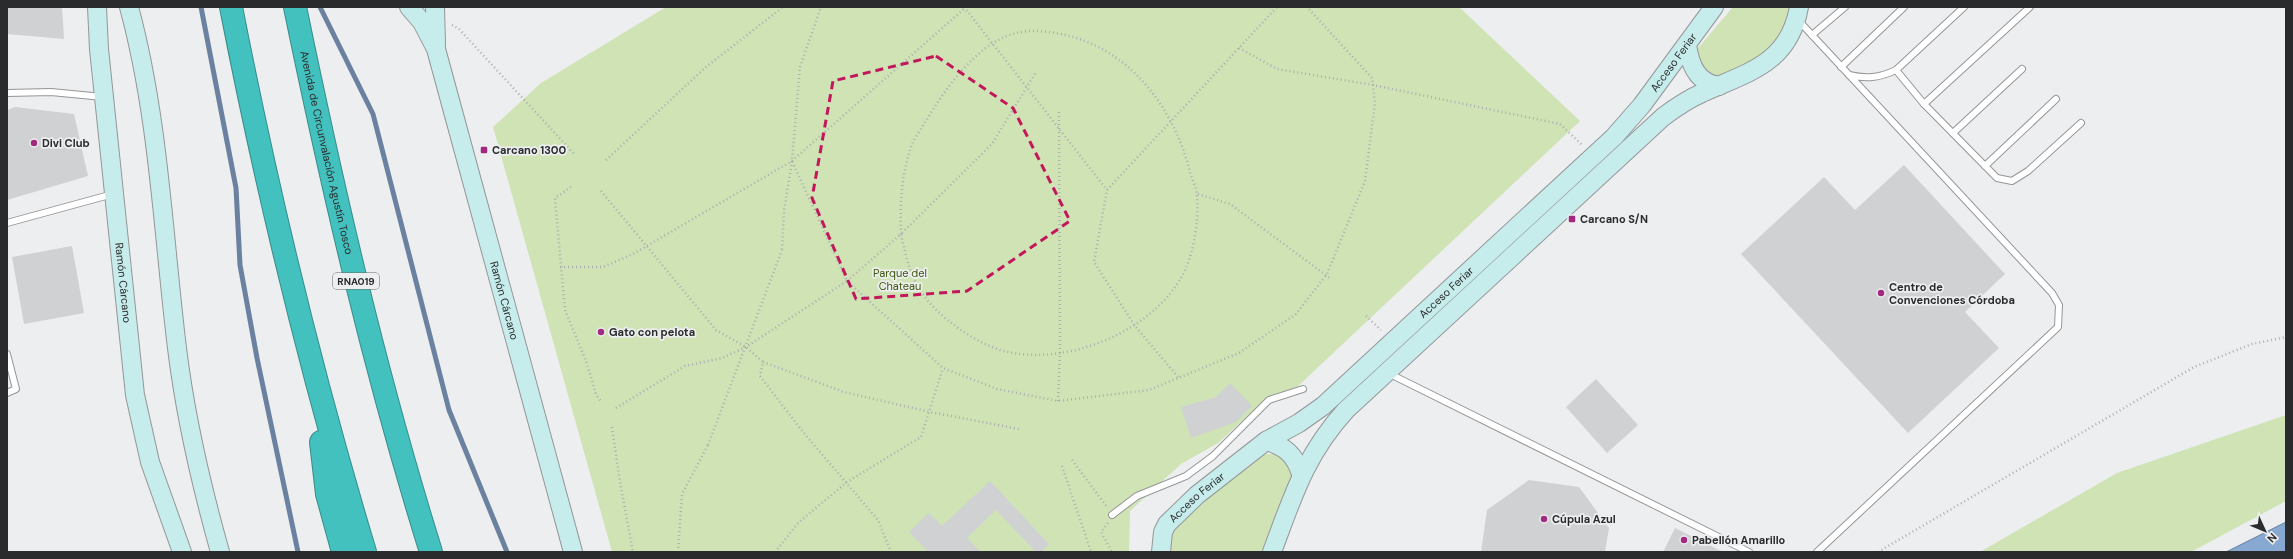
<svg xmlns="http://www.w3.org/2000/svg" width="2293" height="559" font-family="'DM Sans',sans-serif">
<rect width="100%" height="100%" fill="#edeef0"/>
<!-- green -->
<g fill="#cfe3b5">
<polygon points="666,7 1459,7 1580,121 1296,388 1252,412 1218,443 1181,464 1130,511 1129,552 612,552 493,127 541,83"/>
<path d="M1733,7H1790C1789,19 1783,34 1775,43C1767,55 1737,73 1723,75C1707,78 1697,62 1698,48Z"/>
<polygon points="2286,415 2286,501 2191,552 1980,552 2117,473"/>
<path d="M1266,454C1283,454 1286,458 1292,474L1265,552H1167L1173,530L1255,457Z"/>
</g>
<!-- water -->
<polygon fill="#86a8d1" stroke="#6a82a0" points="2286,522 2286,552 2226,552"/>
<g fill="none" stroke-linecap="round" stroke-linejoin="round">
<!-- stream -->
<g stroke="#6a82a0" stroke-width="5">
<polyline points="201,7 236,188 240,265 257,358 298,552"/>
<polyline points="320,7 373,114 449,410 507,552"/>
</g>
</g>
<!-- building -->
<g fill="#d0d1d3">
<polygon points="7,7 62,7 64,39 7,34"/>
<polygon points="15,107 74,114 88,176 7,200 7,110"/>
<polygon points="1904,165 2005,274 1965,312 1999,348 1908,433 1741,254 1824,177 1855,210"/>
<polygon points="72,246 84,313 24,324 12,257"/>
<polygon points="1596,379 1638,425 1607,453 1566,407"/>
<polygon points="1230,383 1252,406 1236,422 1191,438 1181,407 1216,397"/>
<polygon points="1529,480 1579,487 1609,528 1605,552 1481,552 1487,510"/>
<polygon points="990,481 1049,544 1041,552 1036,552 996,510 967,538 981,552 928,552 909,532 929,513 942,526"/>
<polygon points="1675,528 1723,552 1663,552"/>
</g>
<g fill="none" stroke-linecap="round" stroke-linejoin="round">
<defs>
<g id="lane">
<polyline points="1798,20 2052,293 2059,305 2058,327 1817,552"/>
<polyline points="1812,35 1845,7"/>
<polyline points="1841,67 1904,7"/>
<polyline points="1896,70 1924,104 1997,178 2012,181 2028,171 2081,123"/>
<path d="M1849,75C1866,79 1879,78 1896,70L1964,7"/>
<polyline points="7,93 51,92 103,97"/>
<polyline points="1924,104 2030,7"/>
<polyline points="1953,133 2022,69"/>
<polyline points="1985,166 2056,99"/>
<polyline points="7,223 113,194"/>
<polyline points="7,354 16,389 7,393"/>
<polyline points="1388,373 1749,552"/>
<polyline points="1112,515 1137,496 1186,476 1213,456 1269,400 1303,389"/>
</g>
<g id="secondary">
<path id="s1" d="M97,7L99,49L135,395L150,462L182,552"/>
<path d="M129,7C159,118 163,234 177,348C185,414 202,488 220,552"/>
<path id="s2" d="M409,7L422,22L436,49L573,552"/>
<polyline points="435,7 436,44"/>
<path d="M1687,45C1690,65 1697,83 1719,86"/>
<path d="M1266,441C1285,446 1295,455 1301,474"/>
<path id="s3" d="M1161,552L1163,532L1167,524L1197,495L1266,441L1299,423L1323,406L1614,137L1642,105L1714,7"/>
<path d="M1272,552C1293,496 1305,455 1346,410L1663,117C1675,108 1688,99 1702,93C1748,72 1789,64 1799,7"/>
</g>
<g id="highway">
<path d="M231,7C267,191 311,373 365,552"/>
<path id="s4" d="M295,7C333,191 375,373 431,552"/>
<polyline points="321,442 327,494 343,552"/>
</g>
</defs>
<!-- lane casing -->
<use href="#lane" stroke="#959698" stroke-width="8"/>
<!-- secondary casing -->
<use href="#secondary" stroke="#959698" stroke-width="20"/>
<!-- highway casing -->
<use href="#highway" stroke="#3a8c8b" stroke-width="24"/>
<!-- path -->
<g stroke="#adaeb0" stroke-width="2.5" stroke-dasharray="1 3" stroke-linecap="butt">
<polyline points="964,7 1107,190"/>
<polyline points="452,25 459,29 575,155"/>
<polyline points="1239,48 1277,69 1373,85 1560,124 1582,145"/>
<polyline points="606,160 706,67 783,7"/>
<polyline points="792,161 965,8"/>
<polyline points="571,187 555,198 565,310 586,361 596,394 601,402"/>
<polyline points="601,191 716,330 746,347 763,362 760,376 803,432 878,520 891,552"/>
<polyline points="1198,194 1230,204 1331,279"/>
<polyline points="902,233 992,144 1036,72"/>
<path d="M901,234C900,202 901,178 911,147C914,138 921,130 925,122C945,90 975,45 1013,34C1028,29 1046,31 1061,34C1130,48 1174,108 1190,172C1192,180 1197,188 1197,196C1199,220 1194,255 1182,276C1152,332 1065,367 1004,351C986,346 968,336 953,324C939,314 925,300 917,285C908,269 905,251 901,234L847,281L943,368L997,389L1058,401L1149,390L1239,353L1296,314L1327,274L1365,181L1375,103L1372,78L1307,7"/>
<polyline points="560,267 603,267 633,254 792,161 784,211 782,250"/>
<polyline points="1366,316 1381,330"/>
<polyline points="763,362 844,392 930,412 1019,429"/>
<polyline points="1178,377 1135,326 1094,262 1107,190 1277,7"/>
<polyline points="1058,401 1060,353 1059,111"/>
<polyline points="616,408 685,366 722,358 746,347 847,281 792,161 800,67 821,7"/>
<polyline points="612,427 620,482 633,552"/>
<polyline points="1072,460 1107,507"/>
<polyline points="1062,466 1091,552"/>
<polyline points="1108,523 1101,532 1112,552"/>
<polyline points="678,552 682,494 708,445"/>
<polyline points="775,552 799,522 847,482 921,437 943,368"/>
<polyline points="1878,552 2194,367 2252,344 2286,337"/>
</g>
<!-- lane -->
<use href="#lane" stroke="#fff" stroke-width="6"/>
<!-- secondary -->
<use href="#secondary" stroke="#c7ecec" stroke-width="18"/>
<!-- highway -->
<use href="#highway" stroke="#43c1be" stroke-width="22"/>
<!-- path-bridge -->
<polyline stroke="#adaeb0" stroke-width="2.5" stroke-dasharray="1 3" stroke-linecap="butt" points="708,445 782,250"/>
</g>
<!-- marked area -->
<path fill="none" stroke="#c2185b" stroke-width="3" stroke-dasharray="8 5" stroke-linejoin="round" d="M936,56L1013,108L1070,221L967,291L856,299L812,198L833,81Z"/>
<!-- markers -->
<g fill="#a12980" stroke="#edeef0" stroke-width="1.5">
<circle cx="34" cy="143" r="4"/>
<rect x="480" y="146" width="8" height="8" rx="2"/>
<rect x="1568" y="215" width="8" height="8" rx="2"/>
<circle cx="1881" cy="293" r="4"/>
<circle cx="601" cy="332" r="4"/>
<circle cx="1544" cy="519" r="4"/>
<circle cx="1684" cy="540" r="4"/>
</g>
<g text-anchor="middle" dominant-baseline="central" stroke-width="3.5" stroke-linejoin="round" paint-order="stroke">
<!-- shield labels -->
<rect fill="#edeef0" stroke="#646667" stroke-width="1" x="333" y="273" width="46" height="16" rx="3"/>
<g font-size="10" font-weight="bold" fill="#2a2b2c">
<text x="356" y="281">RNA019</text>
</g>
<!-- street labels -->
<g font-size="11" fill="#2a2b2c" stroke="#edeef0">
<text stroke="none"><textPath href="#s3" startOffset="717">Acceso Feriar</textPath></text>
<text stroke="none"><textPath href="#s4" startOffset="149">Avenida de Circunvalación Agustín Tosco</textPath></text>
<text stroke="none"><textPath href="#s1" startOffset="277">Ramón Cárcano</textPath></text>
<text stroke="none"><textPath href="#s3" startOffset="393">Acceso Feriar</textPath></text>
<text stroke="none"><textPath href="#s2" startOffset="311">Ramón Cárcano</textPath></text>
<text stroke="none"><textPath href="#s3" startOffset="69">Acceso Feriar</textPath></text>
</g>
<!-- poi labels -->
<g font-size="11" font-weight="bold" fill="#2a2b2c" stroke="#edeef0" text-anchor="start">
<text x="42" y="143">Divi Club</text>
<text x="492" y="150">Carcano 1300</text>
<text x="1580" y="219">Carcano S/N</text>
<text x="1889" y="287">Centro de<tspan x="1889" dy="13">Convenciones Córdoba</tspan></text>
<text x="609" y="332">Gato con pelota</text>
<text x="1552" y="519">Cúpula Azul</text>
<text x="1692" y="540">Pabellón Amarillo</text>
</g>
<!-- park labels -->
<g font-size="11" fill="#3e560c" stroke="#edeef0">
<text x="900" y="273">Parque del<tspan x="900" dy="13">Chateau</tspan></text>
</g>
</g>
<!-- border -->
<rect width="2293" height="559" fill="none" stroke="#2a2b2c" stroke-width="16"/>
<!-- north arrow -->
<g transform="translate(2265 531) rotate(134)" stroke="#edeef0" stroke-width="3" paint-order="stroke">
<path d="M0-3L7 15L0 10L-7 15Z" fill="#2a2b2c"/>
<text y="-6" font-size="11" font-weight="bold" text-anchor="middle" fill="#2a2b2c">N</text>
</g>
</svg>
